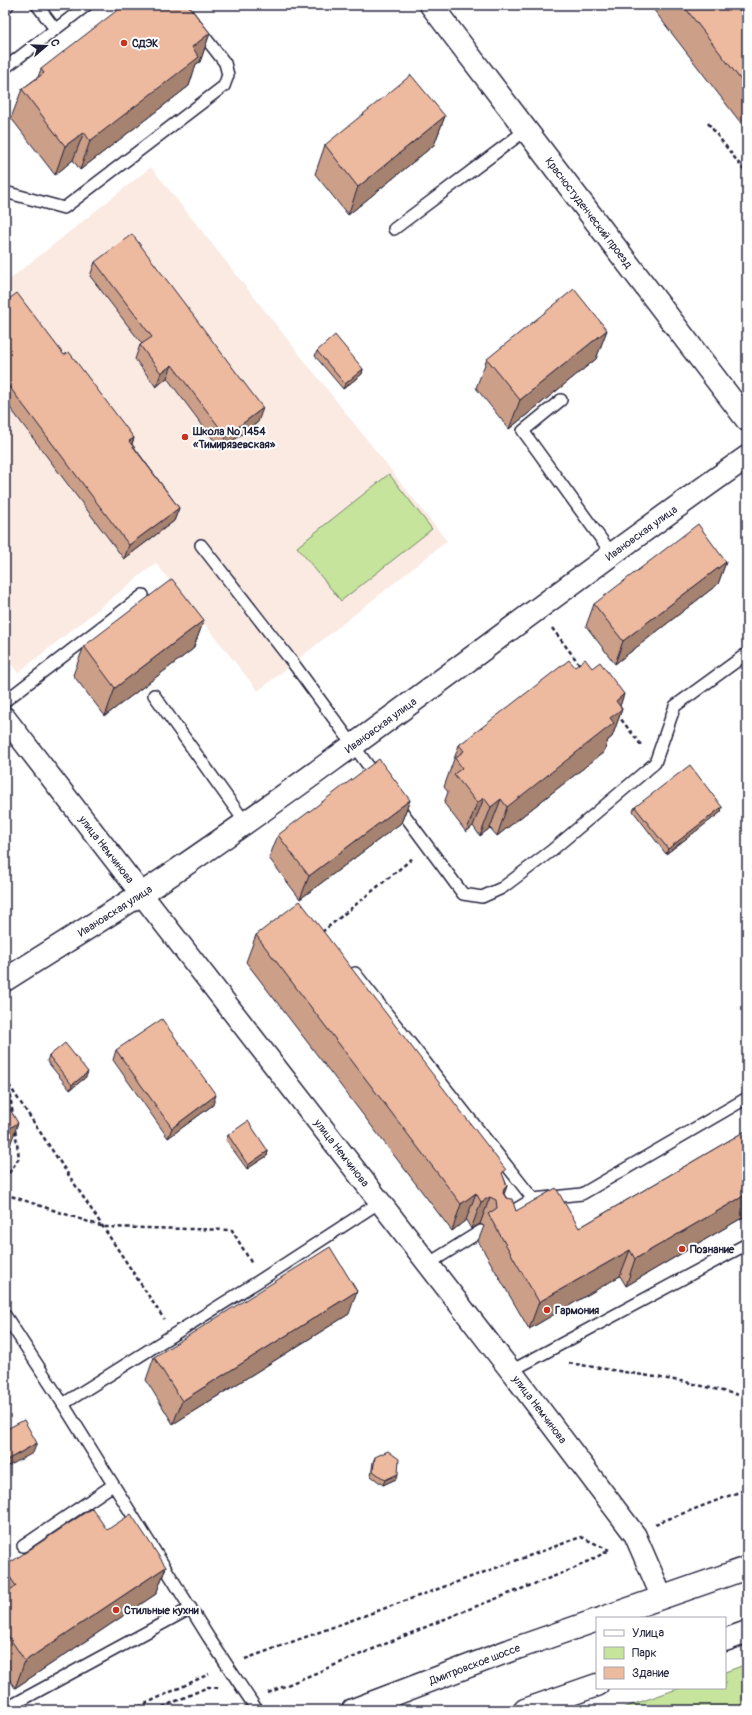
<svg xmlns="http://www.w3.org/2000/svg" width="752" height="1715" font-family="Pangolin,sans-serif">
<rect width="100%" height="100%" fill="#fff"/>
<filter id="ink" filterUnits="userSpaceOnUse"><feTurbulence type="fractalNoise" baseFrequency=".025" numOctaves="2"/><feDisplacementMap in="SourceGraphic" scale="8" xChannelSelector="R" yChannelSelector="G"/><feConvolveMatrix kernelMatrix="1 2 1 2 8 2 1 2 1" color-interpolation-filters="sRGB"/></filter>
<g filter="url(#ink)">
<!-- built -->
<polygon fill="#faeae2" points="151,167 447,541 258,691 156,563 18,673 5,656 5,283"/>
<!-- green -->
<g fill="#c6e49b" stroke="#74836b">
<polygon points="389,474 432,529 341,601 297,547"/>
<polygon points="747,1664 747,1710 617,1710 680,1688 725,1688 725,1672"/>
</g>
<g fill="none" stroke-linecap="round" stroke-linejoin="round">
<defs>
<g id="service">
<polyline points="37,5 55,29"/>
<polyline points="5,8 8,5"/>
<polyline points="5,68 87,5"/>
<polyline points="5,192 64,208 224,86 228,75 225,63 180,5"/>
<polyline points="394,229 526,130"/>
<polyline points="561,400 523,431 612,554"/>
<polyline points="201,545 293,663 378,779"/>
<polyline points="154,695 245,822"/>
<polyline points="5,701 143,595"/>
<polyline points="395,802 463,894 482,897 502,888 551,851 655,763 675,706 745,655 747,656"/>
<polyline points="355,973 533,1199 582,1194 747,1098"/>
<polyline points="503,1217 533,1199"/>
<polyline points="428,1264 481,1231"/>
<polyline points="5,1315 63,1404 262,1279 380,1202"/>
<polyline points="511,1371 747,1244"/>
<polyline points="63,1404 209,1638 257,1710"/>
<polyline points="23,1546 113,1485"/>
<polyline points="5,1709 191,1608"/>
</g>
<g id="minor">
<path id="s1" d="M5,718L511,1371L635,1535L662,1597"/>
</g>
<g id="tertiary">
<path id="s2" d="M431,5L747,420"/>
<path id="s3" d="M5,980C60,945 116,911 170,875C367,741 553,593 747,457"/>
</g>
<g id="primary">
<polyline points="603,1618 747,1568"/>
<polyline points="725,1640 747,1632"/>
<path id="s4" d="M353,1710L511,1650L597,1620"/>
<polyline points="525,1710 597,1685"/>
</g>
</defs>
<!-- service casing -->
<use href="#service" stroke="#22223b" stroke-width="14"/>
<!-- minor casing -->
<use href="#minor" stroke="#22223b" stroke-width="24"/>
<!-- tertiary casing -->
<use href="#tertiary" stroke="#22223b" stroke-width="25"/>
<!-- primary casing -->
<use href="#primary" stroke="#22223b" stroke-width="25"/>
<!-- path -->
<g stroke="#22223b" stroke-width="2.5" stroke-dasharray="4 3" stroke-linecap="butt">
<polyline points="708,123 747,174"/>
<polyline points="552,628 580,665"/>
<polyline points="617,714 641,745"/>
<polyline points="322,932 413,858"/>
<polyline points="5,1079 164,1319"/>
<polyline points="9,1087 13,1116"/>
<polyline points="5,1179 19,1158 15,1129"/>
<polyline points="5,1194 104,1227 232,1230 252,1264"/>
<polyline points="569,1363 686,1382 747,1397"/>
<polyline points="655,1524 747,1489"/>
<polyline points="245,1659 581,1537 609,1550"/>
<polyline points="268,1693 464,1611 573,1569 608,1551"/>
<polyline points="132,1710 209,1674"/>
<polyline points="156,1710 208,1687 219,1688"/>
</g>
<!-- service -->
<use href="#service" stroke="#fff" stroke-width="11"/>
<!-- minor -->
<use href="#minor" stroke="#fff" stroke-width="21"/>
<!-- tertiary -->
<use href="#tertiary" stroke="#fff" stroke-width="22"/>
<!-- primary -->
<use href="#primary" stroke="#fff" stroke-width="22"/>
</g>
<!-- wall -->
<g fill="#cc9f89" stroke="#22223b">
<polygon points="650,5 743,5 747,11 747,131"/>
<polygon points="210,33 200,62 196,64 189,86 80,170 73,160 55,175 11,118 22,89 38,77 41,69"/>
<polygon points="445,116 434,145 348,215 315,174 325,145"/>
<polygon points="95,262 258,422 221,450 167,378 156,387 135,359 140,345 142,344 90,276"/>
<polygon points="5,302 64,355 134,438 132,444 179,508 174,521 124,559 5,401"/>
<polygon points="607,330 596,359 509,429 476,388 487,359"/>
<polygon points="317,351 363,369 362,374 343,389 315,356"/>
<polygon points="726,562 718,584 615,664 586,626 594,604"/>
<polygon points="747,567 747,575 745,573"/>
<polygon points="204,620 193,649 105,716 73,675 84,646"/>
<polygon points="575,667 592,668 624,694 620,706 622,709 612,737 608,740 604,752 497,836 490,828 480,836 473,826 466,832 444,803 448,792 444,787 459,745"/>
<polygon points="410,800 401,823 300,899 269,858 278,835"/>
<polygon points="635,807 722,807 721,812 666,854 633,811"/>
<polygon points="256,935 503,1176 507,1186 504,1194 516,1211 579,1228 747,1130 747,1215 626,1286 620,1276 529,1329 478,1241 484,1226 480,1224 471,1229 466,1220 452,1231 246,962"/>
<polygon points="116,1050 213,1105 168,1138 113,1060"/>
<polygon points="49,1056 86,1077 70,1090 47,1061"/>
<polygon points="228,1135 268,1151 267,1156 247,1169 226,1140"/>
<polygon points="349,1314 173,1424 146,1380 154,1357"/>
<polygon points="375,1457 398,1474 396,1479 383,1485 371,1476 373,1462"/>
<polygon points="107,1530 166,1567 156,1594 15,1688 5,1673 5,1566"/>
</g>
<!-- shaded-wall -->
<g fill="#a6826f" stroke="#22223b">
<polygon points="210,33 200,62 196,64 189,86 80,170 90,141 192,47"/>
<polygon points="445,116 434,145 348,215 358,187"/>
<polygon points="84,132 73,160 55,175 65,146"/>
<polygon points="607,330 596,359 509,429 520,400"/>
<polygon points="172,365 167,378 156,387 161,373"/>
<polygon points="363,369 362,374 343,389 345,384"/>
<polygon points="263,408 258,422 221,450 226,436"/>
<polygon points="134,438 129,451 129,441"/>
<polygon points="179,508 174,521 124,559 129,545"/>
<polygon points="726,562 718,584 615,664 623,641"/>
<polygon points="204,620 193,649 105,716 115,688"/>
<polygon points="624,694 618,712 622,709 612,737 608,740 604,752 497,836 507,807 616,701"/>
<polygon points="484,798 473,826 466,832 477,803"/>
<polygon points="501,799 490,828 480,836 491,807"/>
<polygon points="410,800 401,823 300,899 309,876"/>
<polygon points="722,807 721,812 666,854 668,849"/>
<polygon points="88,1072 86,1077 70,1090 72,1085"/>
<polygon points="216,1095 213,1105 168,1138 172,1128"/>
<polygon points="18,1123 8,1151 5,1153 5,1131"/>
<polygon points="268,1151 267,1156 247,1169 248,1165"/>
<polygon points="507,1186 497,1213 504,1189"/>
<polygon points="476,1193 466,1220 452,1231 461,1204"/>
<polygon points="747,1194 747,1215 626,1286 635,1259"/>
<polygon points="490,1197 480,1224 471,1229 481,1202"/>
<polygon points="630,1250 620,1276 529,1329 539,1302"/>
<polygon points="357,1291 349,1314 173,1424 182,1401"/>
<polygon points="37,1443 33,1453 5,1468 5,1461"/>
<polygon points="398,1474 396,1479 383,1485 385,1480"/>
<polygon points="166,1567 156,1594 15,1688 25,1661"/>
</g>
<!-- building -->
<g fill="#edb99f" stroke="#22223b">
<polygon points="124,5 188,5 210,33 192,47 199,57 90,141 84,132 65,146 22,89 44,73 41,69"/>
<polygon points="683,5 743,5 747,11 747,88"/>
<polygon points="411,75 445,116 358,187 325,145"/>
<polygon points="132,234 263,408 226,436 172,365 161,373 145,352 140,345 152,337 95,262"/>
<polygon points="574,289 607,330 520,400 487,359"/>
<polygon points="17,293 64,355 69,352 134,438 129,441 179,508 129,545 5,381 5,302"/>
<polygon points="335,335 363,369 345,384 317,351"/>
<polygon points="698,524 726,562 623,641 594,604"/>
<polygon points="172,579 204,620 115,688 84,646"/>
<polygon points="585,659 592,668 600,662 624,694 616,701 622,709 610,718 614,723 507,807 501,799 491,807 484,798 477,803 454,774 462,768 455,758 464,751 459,745 569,660 575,667"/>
<polygon points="379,759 410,800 309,876 278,835"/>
<polygon points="690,765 722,807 668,849 635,807"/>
<polygon points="300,901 506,1170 502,1173 507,1186 504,1189 503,1193 506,1198 512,1199 516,1211 556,1188 579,1228 747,1130 747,1194 635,1259 630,1250 539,1302 488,1214 497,1208 496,1200 490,1197 481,1202 476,1193 461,1204 256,935"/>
<polygon points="162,1019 216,1095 172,1128 116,1050"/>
<polygon points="65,1043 88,1072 72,1085 49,1056"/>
<polygon points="5,1101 18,1123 5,1131"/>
<polygon points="248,1121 268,1151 248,1165 228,1135"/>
<polygon points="330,1247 357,1291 182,1401 154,1357"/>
<polygon points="24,1420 37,1443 5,1461 5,1430"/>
<polygon points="388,1451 399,1459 398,1474 385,1480 373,1471 375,1457"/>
<polygon points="92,1508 107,1530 131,1514 166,1567 25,1661 5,1631 5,1593 16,1586 5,1570 5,1566"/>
</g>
</g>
<!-- markers -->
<g fill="#c8321e" stroke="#fff" stroke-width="1.5">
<circle cx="124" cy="43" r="4"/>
<circle cx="185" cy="437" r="4"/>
<circle cx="682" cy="1249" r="4"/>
<circle cx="547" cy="1310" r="4"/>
<circle cx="116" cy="1610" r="4"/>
</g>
<g text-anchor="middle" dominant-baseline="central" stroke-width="4" stroke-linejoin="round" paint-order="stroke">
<!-- poi labels -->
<g font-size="11" font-weight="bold" fill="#22223b" stroke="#fff" text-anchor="start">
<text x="132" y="43">СДЭК</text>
<text x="193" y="431">Школа № 1454<tspan x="193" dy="13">«Тимирязевская»</tspan></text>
<text x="690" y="1249">Познание</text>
<text x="555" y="1310">Гармония</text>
<text x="124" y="1610">Стильные кухни</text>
</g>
<!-- street labels -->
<g font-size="11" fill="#22223b" stroke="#fff">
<text stroke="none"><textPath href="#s2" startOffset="261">Красностуденческий проезд</textPath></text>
<text stroke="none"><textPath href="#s3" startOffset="778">Ивановская улица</textPath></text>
<text stroke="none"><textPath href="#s3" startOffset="454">Ивановская улица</textPath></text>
<text stroke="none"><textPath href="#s1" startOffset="166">улица Немчинова</textPath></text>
<text stroke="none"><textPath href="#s3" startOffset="130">Ивановская улица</textPath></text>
<text stroke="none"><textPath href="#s1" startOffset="550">улица Немчинова</textPath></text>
<text stroke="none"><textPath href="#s1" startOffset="874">улица Немчинова</textPath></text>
<text stroke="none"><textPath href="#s4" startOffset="130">Дмитровское шоссе</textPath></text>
</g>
</g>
<!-- margin -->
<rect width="752" height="1715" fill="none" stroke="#fff" stroke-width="20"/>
<rect x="10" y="10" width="732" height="1695" fill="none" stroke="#22223b" stroke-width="1.5" filter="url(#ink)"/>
<!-- legend -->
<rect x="596" y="1617" width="130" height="72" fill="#ffffff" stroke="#a7a7b1"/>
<rect x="604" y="1630" width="20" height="6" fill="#ffffff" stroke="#a7a7b1"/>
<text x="632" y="1637" font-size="12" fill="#22223b">Улица</text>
<rect x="604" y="1647" width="20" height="12" fill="#c6e49b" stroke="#a7a7b1"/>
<text x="632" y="1657" font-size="12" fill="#22223b">Парк</text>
<rect x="604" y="1667" width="20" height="12" fill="#edb99f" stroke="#a7a7b1"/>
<text x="632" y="1677" font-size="12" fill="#22223b">Здание</text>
<!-- north arrow -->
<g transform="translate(46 46) rotate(71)" stroke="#ffffff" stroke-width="3" paint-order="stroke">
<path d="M0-3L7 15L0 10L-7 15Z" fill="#22223b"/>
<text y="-6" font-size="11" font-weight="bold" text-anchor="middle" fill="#22223b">С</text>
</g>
</svg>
